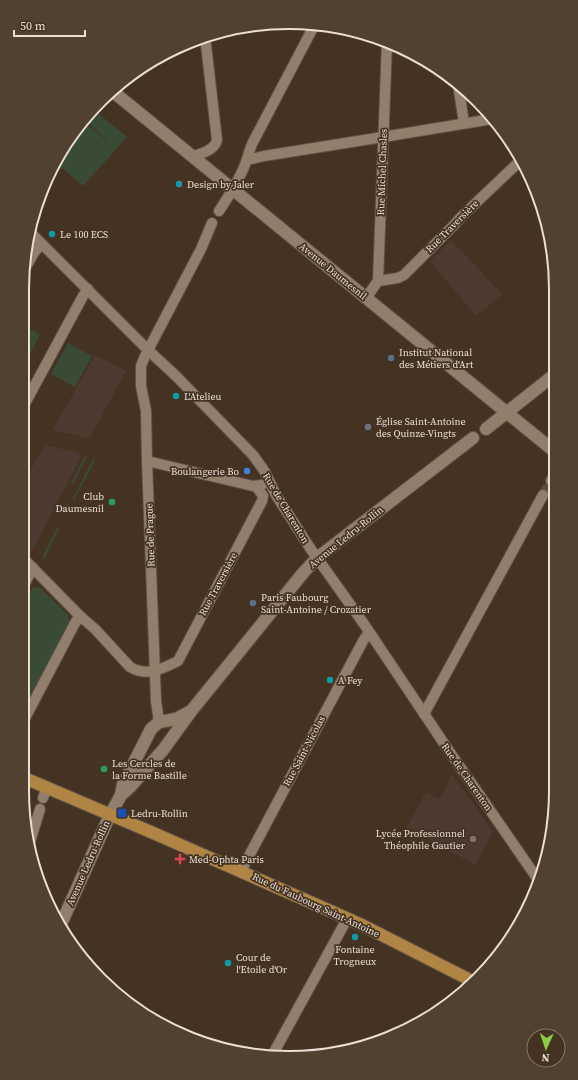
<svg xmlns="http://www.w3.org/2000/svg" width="578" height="1080" font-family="'Source Serif 4',serif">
<rect width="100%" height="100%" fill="#443323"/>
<!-- commercial -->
<g fill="#4c3a31">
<polygon points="451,240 502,294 476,316 430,261"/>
<polygon points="31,241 40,252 23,282 23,272 27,248"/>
<polygon points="95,355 126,371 91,436 88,438 53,430"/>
<polygon points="45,445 79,453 81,457 32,551 28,551 22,546 22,485"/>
<polygon points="452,775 462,790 463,789 493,832 475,865 407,827 426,792 440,799"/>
</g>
<!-- green -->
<g fill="#3a4b35">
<polygon points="93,109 127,137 83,186 62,168 44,186 50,171 77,126 82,121 108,141 109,141 84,120"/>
<polygon points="23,325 40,335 28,357 22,354"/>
<polygon points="68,343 92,356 75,387 51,374"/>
<polygon points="85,456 87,456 73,484 71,483"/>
<polygon points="93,459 95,460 74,500 73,499"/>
<polygon points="57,528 59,529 44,559 42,558"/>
<polygon points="39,587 68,615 69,622 22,712 22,607 32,588"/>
</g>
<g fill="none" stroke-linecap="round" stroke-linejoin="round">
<!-- street-tunnel -->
<polyline stroke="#5d4d3e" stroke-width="10" stroke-dasharray="10 5" stroke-linecap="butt" points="543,495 551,481"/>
<defs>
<g id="street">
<polyline points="458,84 464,123"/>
<path d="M193,156C201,154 215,150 217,140L205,36"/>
<polyline points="247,160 264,156 383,137 492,119"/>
<path d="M219,211C229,196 240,179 246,162C248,156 250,149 252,144L315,24"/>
<polyline points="29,231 148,350 176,376 253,455 265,472 276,495 310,548 364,624 447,748 539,881"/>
<polyline points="23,272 35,251 42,244"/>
<polyline points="378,281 398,278 404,275 454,225 461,217 521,160"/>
<polyline points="366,298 378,281 387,42"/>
<polyline points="22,409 83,296 88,289"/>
<polyline points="147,461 253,486 262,485"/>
<polyline points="551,481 554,474"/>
<path d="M22,557L80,616L95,629L130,667C147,677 162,669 178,661L262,501L263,496L256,486"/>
<polyline points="22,588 33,568"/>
<polyline points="424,714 543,495"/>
<polyline points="159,722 156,701 147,461 146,411 141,386 141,366 145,356 201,249 212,223"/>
<polyline points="22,724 75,623 80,616"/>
<polyline points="43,798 47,787"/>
<polyline points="30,842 40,809"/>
<polyline points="241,871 363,641 369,632"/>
<polyline points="273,1054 347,919"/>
</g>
<g id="secondary">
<polyline points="111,90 554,451"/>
<polyline points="486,429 554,375"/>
<polyline points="159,722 176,719 189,712"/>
<polyline points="121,795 123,784 146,739 151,729 159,722"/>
<polyline points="61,924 110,815 121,795 130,787 163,750 192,710 303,573 317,558 473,438"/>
</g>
<polyline id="primary" points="22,777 151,832 335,913 364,926 474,982"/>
</defs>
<!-- street casing -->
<use href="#street" stroke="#605144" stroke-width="12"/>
<!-- secondary casing -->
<use href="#secondary" stroke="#605144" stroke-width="14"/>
<!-- primary casing -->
<use href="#primary" stroke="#605144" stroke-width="14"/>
<!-- street -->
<use href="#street" stroke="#927e6c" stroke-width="10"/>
<!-- secondary -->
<use href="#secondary" stroke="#927e6c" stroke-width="12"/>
<!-- primary -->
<use href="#primary" stroke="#b08543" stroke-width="12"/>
</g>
<!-- markers -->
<g fill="#0f9aa8" stroke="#443323" stroke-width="1.5">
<circle cx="179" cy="184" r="4"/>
<circle cx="52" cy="234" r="4"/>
<circle cx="176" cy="396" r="4"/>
<circle cx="330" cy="680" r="4"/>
<circle cx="355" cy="937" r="4"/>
<circle cx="228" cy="963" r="4"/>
</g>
<g fill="#5c6f8a" stroke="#443323" stroke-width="1.5">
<circle cx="391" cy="358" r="4"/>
<circle cx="253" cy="603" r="4"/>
</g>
<circle fill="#6b7280" stroke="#443323" stroke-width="1.5" cx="368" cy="427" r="4"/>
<circle fill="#3f7fe0" stroke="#443323" stroke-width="1.5" cx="247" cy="471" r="4"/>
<g fill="#2e9e5b" stroke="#443323" stroke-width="1.5">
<circle cx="112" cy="502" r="4"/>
<circle cx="104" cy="769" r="4"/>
</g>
<rect fill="#1a4fb4" stroke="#443323" stroke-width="1.5" x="117" y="808" width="10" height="10" rx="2"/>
<circle fill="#8d6e63" stroke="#443323" stroke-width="1.5" cx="473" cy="839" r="4"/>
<path fill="#e0444e" stroke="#443323" stroke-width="1.5" d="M178 853h4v4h4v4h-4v4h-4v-4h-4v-4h4z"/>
<g text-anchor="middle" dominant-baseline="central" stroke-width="3.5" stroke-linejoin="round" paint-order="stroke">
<!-- street labels -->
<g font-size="10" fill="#eaded5" stroke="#443323">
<text transform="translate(382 172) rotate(-88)">Rue Michel Chasles</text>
<text transform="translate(452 226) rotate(-45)">Rue Traversière</text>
<text transform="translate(333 271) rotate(39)">Avenue Daumesnil</text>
<text transform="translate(286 508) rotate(59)">Rue de Charenton</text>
<text transform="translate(150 535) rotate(-92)">Rue de Prague</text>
<text transform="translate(346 537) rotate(-39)">Avenue Ledru-Rollin</text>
<text transform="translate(218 584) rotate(-62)">Rue Traversière</text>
<text transform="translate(304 751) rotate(-62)">Rue Saint-Nicolas</text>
<text transform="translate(467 777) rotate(55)">Rue de Charenton</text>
<text transform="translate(88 863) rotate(-66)">Avenue Ledru-Rollin</text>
<text transform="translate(316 905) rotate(25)">Rue du Faubourg Saint-Antoine</text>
</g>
<!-- poi labels -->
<g font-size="10" fill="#eaded5" stroke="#443323" text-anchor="start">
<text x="187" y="184">Design by Jaler</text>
<text x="60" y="234">Le 100 ECS</text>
<text x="399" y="352">Institut National<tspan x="399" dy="12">des Métiers d'Art</tspan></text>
<text x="184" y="396">L'Atelieu</text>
<text x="376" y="421">Église Saint-Antoine<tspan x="376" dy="12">des Quinze-Vingts</tspan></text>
<text x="239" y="471" text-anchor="end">Boulangerie Bo</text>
<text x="104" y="496" text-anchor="end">Club<tspan x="104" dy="12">Daumesnil</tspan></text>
<text x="261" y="597">Paris Faubourg<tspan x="261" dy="12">Saint-Antoine / Crozatier</tspan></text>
<text x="338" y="680">A Fey</text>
<text x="112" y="763">Les Cercles de<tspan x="112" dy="12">la Forme Bastille</tspan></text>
<text x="131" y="813">Ledru-Rollin</text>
<text x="465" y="833" text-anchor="end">Lycée Professionnel<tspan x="465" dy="12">Théophile Gautier</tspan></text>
<text x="189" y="859">Med-Ophta Paris</text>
<text x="355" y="949" text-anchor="middle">Fontaine<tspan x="355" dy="12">Trogneux</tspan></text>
<text x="236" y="957">Cour de<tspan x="236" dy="12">l'Etoile d'Or</tspan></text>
</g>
</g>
<!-- crop -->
<path d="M0 0H578V1080H0ZM289 29H289A260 260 0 0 1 549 289V791A260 260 0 0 1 289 1051H289A260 260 0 0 1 29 791V289A260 260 0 0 1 289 29Z" fill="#514131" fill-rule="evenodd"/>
<path fill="none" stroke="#eaded5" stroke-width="2" d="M289 29H289A260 260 0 0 1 549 289V791A260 260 0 0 1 289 1051H289A260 260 0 0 1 29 791V289A260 260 0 0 1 289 29Z"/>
<!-- north arrow -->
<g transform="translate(546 1048) rotate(183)"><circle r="19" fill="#443323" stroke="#86776a"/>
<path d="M0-3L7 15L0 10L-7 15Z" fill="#8ace47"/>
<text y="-6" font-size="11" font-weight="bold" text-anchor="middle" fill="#eaded5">N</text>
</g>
<!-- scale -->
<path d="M14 30v6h71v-6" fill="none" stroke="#eaded5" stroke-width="2"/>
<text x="20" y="30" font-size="12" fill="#eaded5" stroke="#443323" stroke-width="3" paint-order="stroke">50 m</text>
</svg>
